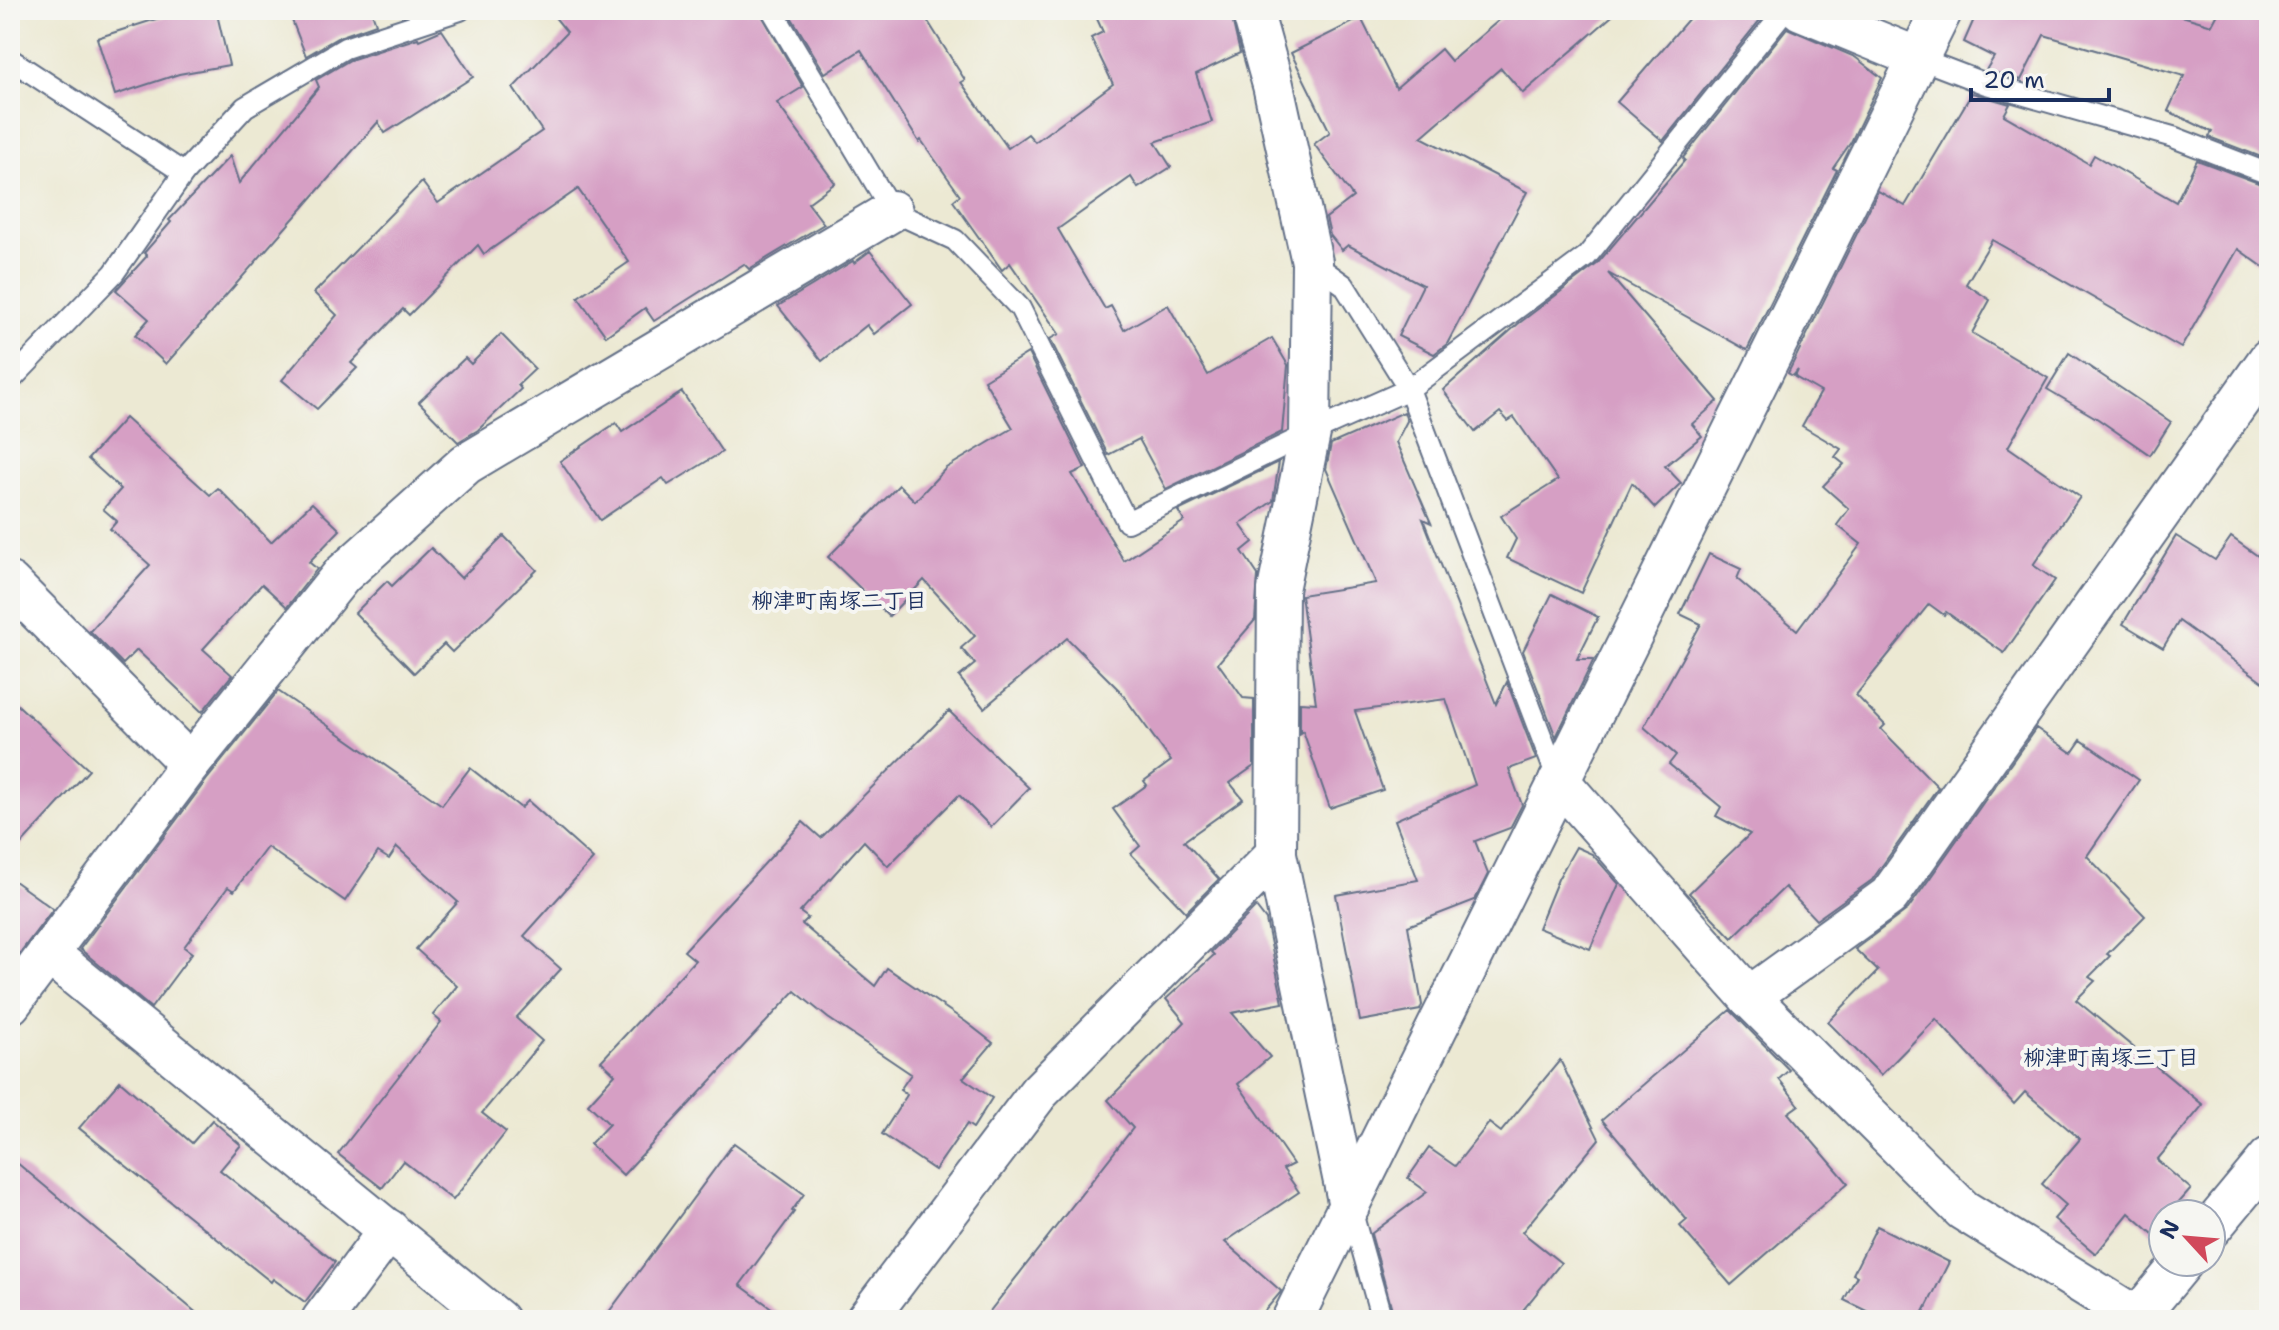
<svg xmlns="http://www.w3.org/2000/svg" width="2279" height="1330" font-family="'Shantell Sans','Klee One',sans-serif">
<rect width="100%" height="100%" fill="#f6f6f2"/>
<filter id="ink" filterUnits="userSpaceOnUse"><feTurbulence type="fractalNoise" baseFrequency=".0125" numOctaves="2"/><feDisplacementMap in="SourceGraphic" scale="16" xChannelSelector="R" yChannelSelector="G"/><feConvolveMatrix kernelMatrix="1 2 1 2 8 2 1 2 1" color-interpolation-filters="sRGB"/></filter>
<filter id="wash" filterUnits="userSpaceOnUse"><feTurbulence type="fractalNoise" baseFrequency=".006" numOctaves="4" result="noise"/><feDisplacementMap in="SourceGraphic" scale="32" xChannelSelector="R" yChannelSelector="G"/><feGaussianBlur stdDeviation="1.8" result="paint"/><feColorMatrix in="noise" values="0 0 0 0 0 0 0 0 0 0 0 0 0 0 0 0 0 1.4 0 .05"/><feComposite in="paint" operator="in"/></filter>
<g filter="url(#wash)">
<rect width="100%" height="100%" fill="#ece9d3"/>
<g id="blocks">
<!-- building -->
<g fill="#d69fc4">
<polygon points="184,10 216,10 229,65 179,74 115,95 97,38"/>
<polygon points="288,10 371,10 376,24 339,37 306,56"/>
<polygon points="549,10 759,10 803,87 777,103 835,183 808,203 824,224 749,269 744,264 654,321 645,308 606,336 578,297 629,262 578,189 484,254 478,245 409,315 403,309 351,363 357,368 317,409 282,380 337,315 314,293 422,182 438,203 542,131 513,88 567,32"/>
<polygon points="787,10 925,10 922,12 965,80 961,82 1008,148 1028,134 1035,142 1113,84 1091,38 1103,32 1093,10 1230,10 1240,53 1196,74 1212,122 1155,142 1171,167 1138,188 1131,177 1058,229 1105,309 1111,306 1124,330 1168,305 1208,375 1272,338 1288,365 1282,432 1166,489 1139,439 1108,455 1050,339 1059,334 1010,263 1002,270 953,201 960,195 921,140 919,142 861,50 825,73"/>
<polygon points="1511,10 1619,10 1523,93 1501,68 1421,137 1527,192 1447,344 1434,354 1398,336 1423,285 1348,245 1342,250 1330,235 1326,218 1353,197 1314,144 1330,132 1291,53 1361,18 1396,88 1441,49 1451,61"/>
<polygon points="1696,10 1768,10 1663,141 1617,102"/>
<polygon points="1978,10 2162,10 2212,25 2220,10 2269,10 2269,160 2209,137 2212,132 2168,111 2184,76 2044,35 2021,80 1986,70 1994,57 1964,42"/>
<polygon points="1787,28 1855,57 1882,78 1851,142 1833,168 1837,170 1747,350 1608,273 1718,401 1692,424 1702,436 1665,466 1681,483 1655,508 1632,483 1581,593 1507,558 1516,539 1501,516 1558,480 1514,417 1508,421 1500,412 1475,432 1443,390 1518,324 1597,264 1685,160 1683,158"/>
<polygon points="442,30 473,77 385,133 378,122 166,364 135,335 149,319 116,290 147,256 144,253 171,222 169,220 230,156 239,183 319,87 316,80 350,60 418,38 419,40"/>
<polygon points="1972,93 2010,104 2004,115 2089,164 2094,155 2176,202 2197,160 2269,187 2269,271 2238,249 2181,348 1992,240 1966,284 1990,300 1972,333 2048,378 2008,447 2080,497 2033,565 2055,580 2004,653 1946,612 1944,615 1929,604 1856,695 1885,725 1881,729 1938,787 1872,880 1816,920 1785,887 1732,938 1689,893 1750,834 1716,816 1721,807 1669,764 1676,755 1644,727 1701,624 1680,614 1709,554 1741,569 1737,579 1797,630 1861,544 1837,525 1849,509 1823,486 1844,464 1835,457 1841,449 1802,426 1821,392 1795,377 1798,370 1793,376 1788,373 1878,191 1905,206"/>
<polygon points="870,251 912,304 874,334 867,325 822,361 778,306 853,261 854,263"/>
<polygon points="501,334 535,369 518,385 521,389 478,430 458,442 419,402 465,358 471,364"/>
<polygon points="1028,353 1085,468 1072,474 1124,561 1184,521 1178,511 1279,462 1273,501 1240,524 1253,542 1242,551 1258,575 1255,620 1218,663 1243,698 1254,699 1254,766 1230,783 1243,799 1184,841 1219,879 1186,912 1131,854 1140,846 1113,809 1147,785 1144,781 1171,761 1120,691 1067,638 984,708 959,677 975,664 961,648 975,636 924,580 889,616 828,557 899,485 915,501 946,468 1013,428 984,380"/>
<polygon points="2069,353 2171,422 2150,455 2098,419 2047,389"/>
<polygon points="682,392 722,452 668,485 663,478 600,520 560,461 616,423 622,432"/>
<polygon points="1404,412 1407,421 1396,442 1431,523 1423,519 1496,704 1507,682 1536,759 1509,769 1522,805 1510,828 1475,841 1488,874 1475,900 1408,926 1422,1005 1420,1010 1360,1021 1336,895 1418,880 1395,820 1475,785 1446,699 1355,711 1383,790 1330,808 1303,731 1300,733 1300,702 1316,703 1301,595 1376,583 1326,469 1331,444"/>
<polygon points="125,418 210,495 218,488 271,542 312,503 340,530 309,562 317,569 287,607 262,584 203,649 232,675 202,712 137,650 123,664 90,631 150,565 110,529 117,521 103,509 121,489 88,459"/>
<polygon points="504,536 537,570 452,652 444,644 414,673 355,613 387,581 392,586 431,548 461,578"/>
<polygon points="2176,536 2215,560 2231,537 2269,564 2269,686 2179,621 2163,648 2123,624"/>
<polygon points="1552,594 1598,617 1577,659 1594,659 1556,737 1523,651"/>
<polygon points="278,691 442,805 470,768 521,808 528,801 593,859 524,936 561,969 516,1018 542,1041 482,1113 506,1132 453,1200 403,1161 382,1188 338,1154 441,1022 433,1015 457,986 416,949 458,902 397,847 389,859 378,852 345,901 267,847 234,891 228,887 184,947 192,953 151,1008 80,949 208,778"/>
<polygon points="10,698 89,770 10,857"/>
<polygon points="949,711 1029,788 991,827 959,795 888,866 864,841 800,912 808,918 802,924 875,986 887,968 966,1022 993,1043 963,1078 992,1098 973,1128 967,1124 935,1170 882,1134 907,1095 900,1090 911,1074 828,1018 795,991 623,1175 590,1144 609,1124 588,1104 615,1074 601,1061 695,960 684,951 803,822 821,838"/>
<polygon points="2036,728 2072,753 2081,740 2139,780 2087,856 2145,916 2107,954 2110,956 2089,977 2095,981 2076,1000 2203,1105 2157,1160 2191,1189 2169,1214 2163,1214 2163,1221 2153,1234 2129,1213 2096,1254 2054,1219 2066,1205 2042,1184 2080,1139 2025,1092 2014,1104 1936,1019 1881,1075 1828,1022 1878,971 1855,949 1908,909"/>
<polygon points="1576,847 1592,854 1619,884 1590,949 1538,928 1558,879"/>
<polygon points="10,878 53,909 10,966"/>
<polygon points="1256,907 1266,920 1283,1003 1232,1013 1270,1057 1238,1084 1293,1164 1283,1169 1299,1192 1225,1242 1281,1291 1280,1293 1257,1320 983,1320 1133,1128 1108,1100 1185,1022 1166,999 1214,955 1211,952"/>
<polygon points="1730,1010 1789,1070 1779,1079 1799,1105 1788,1113 1848,1183 1731,1285 1680,1226 1687,1220 1602,1120"/>
<polygon points="1560,1060 1599,1139 1522,1232 1561,1263 1515,1320 1395,1320 1371,1234 1427,1192 1408,1178 1429,1148 1455,1166 1489,1123 1501,1132"/>
<polygon points="120,1081 192,1143 212,1120 241,1145 220,1170 335,1262 305,1302 273,1279 271,1282 79,1128"/>
<polygon points="734,1143 804,1194 792,1211 794,1212 740,1285 788,1320 603,1320"/>
<polygon points="10,1157 71,1208 205,1320 26,1320 10,1307"/>
<polygon points="1877,1226 1949,1262 1920,1320 1885,1320 1844,1300 1857,1276 1853,1274"/>
</g>
</g>
</g>
<g filter="url(#ink)">
<use href="#blocks" fill-opacity="0" stroke="#647087" stroke-width="2"/>
<g fill="none" stroke-linecap="round" stroke-linejoin="round">
<defs>
<g id="service">
<polyline points="772,10 892,211 955,240 1020,308 1127,522 1310,433 1409,389 1587,256 1785,10"/>
<polyline points="1918,58 1986,84 2173,137 2269,174"/>
<polyline points="10,59 184,173"/>
<polyline points="1312,262 1344,285 1409,389 1558,780"/>
<polyline points="10,381 114,273 184,173 245,107 345,48 460,10"/>
<polyline points="1351,1209 1382,1320"/>
</g>
<g id="minor">
<polyline points="1252,10 1273,85 1312,262 1310,433 1278,590 1276,854 1349,1206"/>
<polyline points="1801,10 1918,58"/>
<polyline points="10,583 190,764"/>
<polyline points="1559,781 1749,997 1963,1210 2141,1320"/>
<polyline points="48,953 498,1320"/>
<polyline points="1749,997 1889,896 2269,359"/>
<polyline points="10,1004 190,764 342,575 466,464 892,211"/>
<polyline points="2211,1228 2269,1158"/>
<polyline points="322,1320 389,1230"/>
<polyline points="866,1320 1039,1092 1276,854"/>
<polyline points="1292,1320 1942,10"/>
<polyline points="2135,1320 2183,1262"/>
</g>
</defs>
<!-- service casing -->
<use href="#service" stroke="#647087" stroke-width="24"/>
<!-- minor casing -->
<use href="#minor" stroke="#647087" stroke-width="44"/>
<!-- service -->
<use href="#service" stroke="#fff" stroke-width="20"/>
<!-- minor -->
<use href="#minor" stroke="#fff" stroke-width="40"/>
</g>
</g>
<g text-anchor="middle" dominant-baseline="central" stroke-width="8" stroke-linejoin="round" paint-order="stroke">
<!-- neighbourhood labels -->
<g font-size="22" font-weight="bold" fill="#1b2f5e" stroke="#f6f6f2">
<text x="839" y="600">柳津町南塚二丁目</text>
<text x="2111" y="1057">柳津町南塚三丁目</text>
</g>
</g>
<!-- margin -->
<rect width="2279" height="1330" fill="none" stroke="#f6f6f2" stroke-width="40"/>
<!-- north arrow -->
<g transform="translate(2187 1238) rotate(296)"><circle r="38" fill="#f6f6f2" stroke="#9ea6b7" stroke-width="2"/>
<path d="M0-6L14 30L0 20L-14 30Z" fill="#d1495b"/>
<text y="-12" font-size="22" font-weight="bold" text-anchor="middle" fill="#1b2f5e">N</text>
</g>
<!-- scale -->
<path d="M1971 88v12h138v-12" fill="none" stroke="#1b2f5e" stroke-width="4"/>
<text x="1983" y="88" font-size="24" fill="#1b2f5e" stroke="#f6f6f2" stroke-width="6" paint-order="stroke">20 m</text>
</svg>
